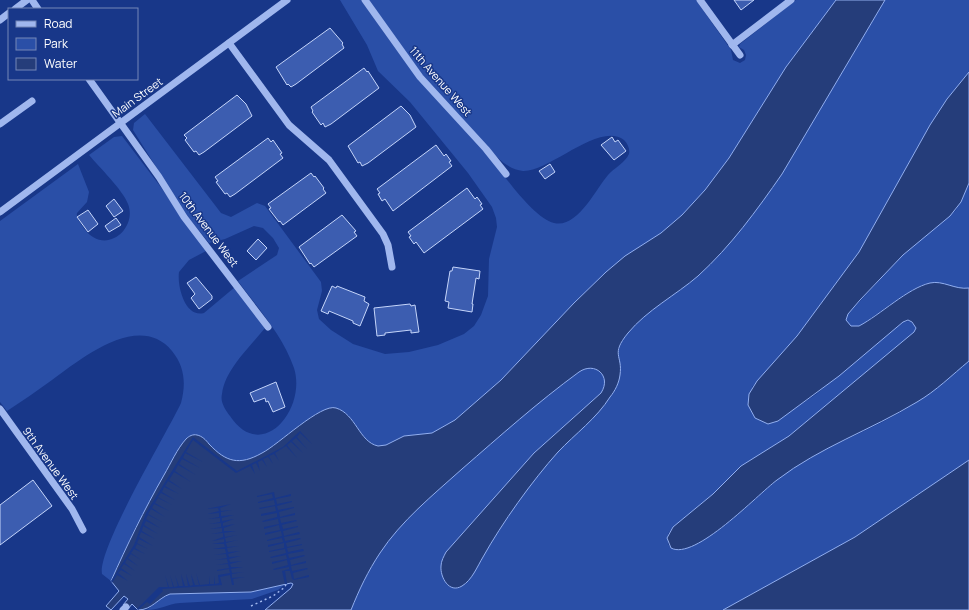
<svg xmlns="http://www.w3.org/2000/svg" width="969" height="610" font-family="Manrope,sans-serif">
<rect width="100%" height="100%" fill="#183789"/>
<!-- green -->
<g fill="#2a4fa7">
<path d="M340,0H361C378,23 394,48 413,71C436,98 461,123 484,150C499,168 532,218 554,223C577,229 596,189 608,175C614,168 625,163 629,154C630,149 628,144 624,140C599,121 550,172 523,171C513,170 504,164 497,157L423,77L369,0H696L731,50L733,60L740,63L745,60L746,55L744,50L739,47L740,44L796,0H836L786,67L729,158L705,190L682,215L661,233L606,272L574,303L501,380L455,420L432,433L404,436L386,445L378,446C358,442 355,409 333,408C313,407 274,454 245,460C215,466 211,433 190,436L185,440L133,532L111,581L102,574C97,549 167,433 181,403C186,384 185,367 172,351C139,311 81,359 52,380C37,391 22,401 7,411L0,402V221L78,164L89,192L87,202L77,213C76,219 80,222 83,227C104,258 138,229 128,204C123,190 99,167 89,155L114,137L122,136L160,186L206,251L189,260L179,272C177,286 185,318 204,313L235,287L265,328C250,347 225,369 222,394C220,402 225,409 230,416C262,464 307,409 294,368C283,336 258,308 238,281L277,255L279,248L273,238L263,228L254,226L225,239L209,243L184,212L133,130L134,123L145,114L221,213L231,217L257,203L265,206L321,282L322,291L317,310L319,319L331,330L353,344L385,354L409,352L438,345L464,334L474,326L481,315L488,296L489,259L497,227L496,218L492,207L468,173L410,102L378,71L367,45Z"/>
<path d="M885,0H969V72L947,99L930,125L859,252L797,336L752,387L773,423L815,395L903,322L910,321L915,326L916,330L912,335L789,436L741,466L713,494L673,527L668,534V544C684,570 757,497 771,485C812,450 861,436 906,409C929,395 949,378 969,361V460L855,537L723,610H351C359,590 368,571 380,553C401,521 433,495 462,469C500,436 538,402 579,372C595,361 612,376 601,393L534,453L446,552C444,556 441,561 441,566C440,576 450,595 462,586C472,579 477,567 483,557C502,523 532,481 558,452C577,431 601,414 615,389C628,367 608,357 628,333C647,310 676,295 698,276C731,246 757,210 782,174Z"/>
<path d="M969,183V288C955,290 942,282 929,283C912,286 876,316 859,326C853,328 849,326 846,320L848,314L903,255L956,210Z"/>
<path d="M284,585L278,590L252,599L180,603C167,604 160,610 147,610L162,598L170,594L251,592Z"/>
</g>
<!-- water -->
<g fill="#253d7a" stroke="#92aff0">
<path d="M836,0H885L782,174C757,210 731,246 698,276C676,295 647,310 628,333C610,355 623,355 620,375C619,383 615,391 610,397C597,418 575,434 558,452C532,481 502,523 483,557C477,567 472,580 462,586C449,594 440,577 441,566C441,561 444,556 446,552L534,453L601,393C612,376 595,361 579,372C538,402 500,436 462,469C433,495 401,521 380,553C368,571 359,590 351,610H265L291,588L293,584L291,583L251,592L170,594C158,598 152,610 138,610L132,604L128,609L123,605L128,599L124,596L111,610L106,606L119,591L111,581C127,545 144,510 164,475C171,463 177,449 186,439C189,436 193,434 197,435C202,436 206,440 209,444C226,462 239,466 262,453C278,445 321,403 336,408C356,414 359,442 378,446L386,445L404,436L432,433L455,420L501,380L574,303L606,272L625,256L661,233L682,215L705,190L729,158L786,67Z"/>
<path d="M969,72V183L961,202L950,216L903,255L860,300L848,314L846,320L851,326H859C880,315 908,288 930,283C943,280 955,290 969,288V361C952,375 936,391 917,402C871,430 820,447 777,480C757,495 695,561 671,548L667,538L673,527L713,494L741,466L789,436L914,332L916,328L912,322L908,320L903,322L839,376L778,421L768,424L755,418L748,405L749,394L757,381L797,336L859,252L930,125L947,99Z"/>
<polygon points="969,460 969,610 723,610 855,537"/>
</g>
<!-- pier -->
<g fill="#183789">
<polygon points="300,431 312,444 300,433 297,437 307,449 296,438 292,441 303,453 291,442 287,445 297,458 286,446 275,453 279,461 274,454 269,456 273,464 268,457 263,459 267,467 262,460 258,462 260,471 256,463 252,465 255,474 250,466 236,473 193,440 186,452 203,462 185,453 183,458 200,468 182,459 179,464 196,475 178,465 175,471 191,482 174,472 169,480 182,489 168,481 165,486 179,494 164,487 162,492 175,500 161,493 158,497 172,505 158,498 155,503 169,511 154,504 152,508 165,517 151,509 148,514 162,522 148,515 146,519 160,528 146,521 144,525 158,534 143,526 142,531 155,539 141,532 139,537 153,546 139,539 137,543 148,549 137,544 135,548 145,554 134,549 131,553 141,560 131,554 128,558 138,566 127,559 125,563 135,571 124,564 121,568 132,576 121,570 118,573 128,581 117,575 112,583 111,581 134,545 146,513 193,437 237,471 283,447"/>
<polygon points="274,492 275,498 291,494 291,496 276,499 277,504 292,501 292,502 277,506 278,510 294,507 294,508 279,512 280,517 295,513 295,515 280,518 281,523 296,520 297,521 282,525 283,529 298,526 298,527 283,531 284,536 299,532 300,534 284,537 285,541 300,538 301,539 286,543 287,547 302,544 302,545 287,548 288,552 303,549 304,551 288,554 289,558 304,555 305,556 290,560 291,565 306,561 306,563 291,566 292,571 307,568 308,569 293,573 294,579 309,575 309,577 294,580 292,579 290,571 285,571 287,584 285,584 282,571 289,569 289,567 274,570 273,569 288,565 287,560 272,564 272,562 287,559 286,555 271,558 270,557 286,553 285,549 269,552 269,551 284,548 284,543 268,547 268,545 283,542 282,538 267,541 267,540 282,536 281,531 265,535 265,533 280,530 279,525 264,529 264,527 279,524 278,519 263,522 262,521 277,517 277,513 261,516 261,514 276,511 275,506 260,509 259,508 275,505 274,500 258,503 258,502 273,498 272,494 257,497 257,496"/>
<polygon points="231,504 220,508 221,511 232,510 221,512 221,516 234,515 222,518 222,521 234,519 223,523 223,526 235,524 224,528 224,531 236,531 224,533 225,537 237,535 225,538 226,542 238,540 226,543 227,547 239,546 227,548 228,552 240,551 228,554 229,557 241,556 229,559 230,562 242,561 230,564 231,567 243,567 231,569 232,573 244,572 232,574 232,578 245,577 233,579 234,585 232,585 230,575 220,577 222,585 162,589 163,591 150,604 147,602 138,610 137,609 159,587 168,587 165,575 169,587 173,587 170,575 174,587 178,586 175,575 179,586 183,586 181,574 185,586 188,586 186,574 190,586 193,585 191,574 195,585 199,585 196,573 200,585 209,584 209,576 210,584 214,584 214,576 215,584 219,583 218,575 230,573 229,569 217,571 217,570 229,568 228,564 216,565 228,563 227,559 215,560 227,558 226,554 214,555 226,553 225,549 213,549 225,547 224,544 212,544 224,542 224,539 212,541 223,537 223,533 211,534 222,532 222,528 210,529 221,527 221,523 209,524 220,522 220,518 208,519 219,517 219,513 207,514 219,511 218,508 206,509"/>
</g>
<!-- building -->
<g fill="#3c5db0" stroke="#c5d5fa">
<polygon points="734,0 754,0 741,10"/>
<polygon points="330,28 343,43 342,44 344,48 296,84 291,87 288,84 287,85 276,67"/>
<polygon points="364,68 367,72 368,71 379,88 331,124 325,127 323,123 321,125 312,112 313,111 311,107"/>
<polygon points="237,95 246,104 252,116 204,152 199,155 196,151 194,152 185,140 187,138 184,135"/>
<polygon points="401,106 410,115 416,127 368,163 362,166 360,162 358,163 348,146"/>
<polygon points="612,137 615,142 618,140 626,151 614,160 601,145"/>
<polygon points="268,138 271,142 273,140 282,153 280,154 283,158 235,194 230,197 227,193 225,194 216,182 218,181 215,177"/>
<polygon points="436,145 444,156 446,154 451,161 449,162 452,166 393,211 385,199 382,201 378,194 380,193 377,189"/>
<polygon points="550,164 555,172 545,179 539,171"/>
<polygon points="311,173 314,177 315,176 324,188 323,189 326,193 283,225 280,221 279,222 269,209 271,208 268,204"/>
<polygon points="467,188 475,199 477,197 482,204 480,205 483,209 424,253 416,242 414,244 409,237 411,236 408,232"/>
<polygon points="114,199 123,211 114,217 106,206"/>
<polygon points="88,210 98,224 88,232 77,217"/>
<polygon points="342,215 356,231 354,232 357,236 314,267 311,263 310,264 299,247"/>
<polygon points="116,218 121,225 109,232 105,226"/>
<polygon points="258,239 267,248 256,260 247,251"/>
<polygon points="453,267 480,271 479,279 476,278 472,304 473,304 472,312 448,308 449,302 445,301 450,271 452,271"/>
<polygon points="196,277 212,296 212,299 199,309 191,298 195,294 187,283"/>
<polygon points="332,286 336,288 337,286 365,297 364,301 369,304 360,326 353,323 353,321 329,311 328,314 321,311"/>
<polygon points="410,304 411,306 415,305 419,332 411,333 411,330 385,333 385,335 377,336 374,308"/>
<polygon points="276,382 285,407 273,412 268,401 266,402 265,398 254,402 250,393"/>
<polygon points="33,480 52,506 0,545 0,505"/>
</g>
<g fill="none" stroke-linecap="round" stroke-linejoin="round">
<!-- path -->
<polyline stroke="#a0b7ee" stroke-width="1.5" stroke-dasharray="2 3" stroke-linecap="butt" points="251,606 273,596 285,587 286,584"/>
<!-- minor -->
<g stroke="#a0b7ee" stroke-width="7">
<polyline points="32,0 38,9"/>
<polyline points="365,0 420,77 486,149 506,174"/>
<polyline points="700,0 740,55"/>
<polyline points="15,9 27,0"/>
<polyline points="0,20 9,13"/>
<polyline points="229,43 289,125 329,160 383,234 388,245 392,267"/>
<polyline points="732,45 791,0"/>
<polyline points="89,79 159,177 184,217 268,327"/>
<polyline points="0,124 32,101"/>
<polyline points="0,212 287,0"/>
<polyline points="0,409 72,509 83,530"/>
<polyline points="123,610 126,607"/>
</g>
</g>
<g text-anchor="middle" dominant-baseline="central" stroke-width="3" stroke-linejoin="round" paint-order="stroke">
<!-- street labels -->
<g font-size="11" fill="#fff" stroke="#183789">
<text transform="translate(441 81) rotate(49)">11th Avenue West</text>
<text transform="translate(137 97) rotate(-36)">Main Street</text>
<text transform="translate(209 229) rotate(53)">10th Avenue West</text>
<text transform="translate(51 463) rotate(54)">9th Avenue West</text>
</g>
</g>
<!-- legend -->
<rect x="8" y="8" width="130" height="72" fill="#183789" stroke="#7487b8"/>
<rect x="16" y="21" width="20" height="6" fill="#a0b7ee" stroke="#7487b8"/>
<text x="44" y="28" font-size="12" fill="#ffffff">Road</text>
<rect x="16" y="38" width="20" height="12" fill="#2a4fa7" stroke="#7487b8"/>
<text x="44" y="48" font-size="12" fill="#ffffff">Park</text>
<rect x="16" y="58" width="20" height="12" fill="#253d7a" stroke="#7487b8"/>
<text x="44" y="68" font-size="12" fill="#ffffff">Water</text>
</svg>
